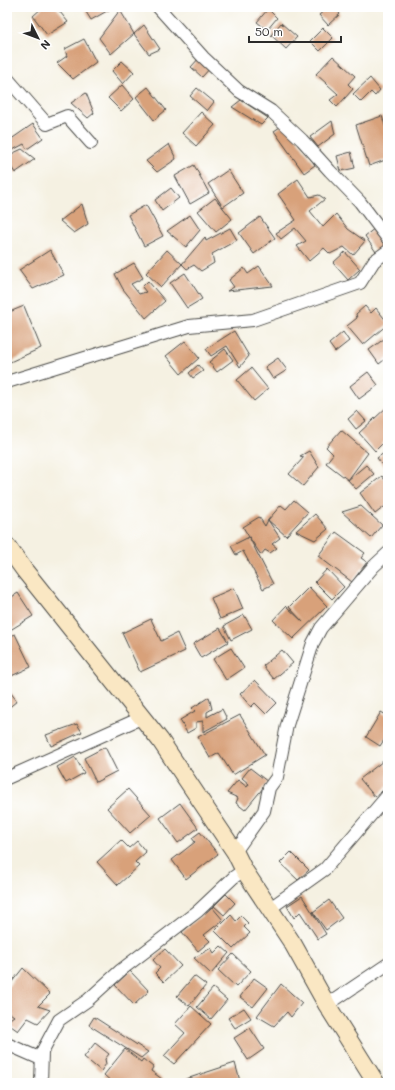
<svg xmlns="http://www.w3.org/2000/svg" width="395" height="1090" font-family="Mali,sans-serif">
<rect width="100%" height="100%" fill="#fff"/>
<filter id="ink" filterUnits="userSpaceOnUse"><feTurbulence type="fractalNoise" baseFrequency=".025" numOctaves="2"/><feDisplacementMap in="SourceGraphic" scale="8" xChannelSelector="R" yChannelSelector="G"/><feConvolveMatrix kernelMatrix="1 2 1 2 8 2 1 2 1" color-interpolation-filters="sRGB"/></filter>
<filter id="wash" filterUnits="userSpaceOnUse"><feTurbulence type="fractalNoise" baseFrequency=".012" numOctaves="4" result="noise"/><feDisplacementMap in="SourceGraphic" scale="16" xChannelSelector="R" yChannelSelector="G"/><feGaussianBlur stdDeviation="0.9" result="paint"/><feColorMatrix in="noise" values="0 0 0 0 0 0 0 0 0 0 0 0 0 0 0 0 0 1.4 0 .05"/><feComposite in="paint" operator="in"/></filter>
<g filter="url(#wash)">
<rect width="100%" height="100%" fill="#f5f1e2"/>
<g id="blocks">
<!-- building -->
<g fill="#d8a17a">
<polygon points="43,7 56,7 68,22 47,35 33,16"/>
<polygon points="83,7 114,7 91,20"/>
<polygon points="329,7 334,7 340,14 328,25 319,15"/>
<polygon points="268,9 277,18 267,30 257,22"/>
<polygon points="120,10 134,34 144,25 160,49 149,54 134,34 111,54 99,38"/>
<polygon points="281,23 297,37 286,49 271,35"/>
<polygon points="323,28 333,38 320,51 310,41"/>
<polygon points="84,39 96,62 73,79 57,63 67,56 65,49"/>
<polygon points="333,56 355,76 348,84 353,89 337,107 330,100 338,94 316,74"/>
<polygon points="200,57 211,67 202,77 191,67"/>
<polygon points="122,61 134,72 123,84 112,71"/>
<polygon points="370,78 380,90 375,96 371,92 361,102 353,94"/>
<polygon points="122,85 134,99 121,111 108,98"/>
<polygon points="148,87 166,110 154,120 136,97"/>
<polygon points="197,88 214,102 207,111 190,96"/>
<polygon points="86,93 94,113 88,118 71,103"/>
<polygon points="241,100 268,118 261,125 232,107"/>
<polygon points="201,112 215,125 196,146 182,133"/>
<polygon points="382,116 388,135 388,159 369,166 356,125"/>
<polygon points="332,121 335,134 318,147 310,137"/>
<polygon points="286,123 315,165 304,173 274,131"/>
<polygon points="33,124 43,138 27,149 24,144 9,152 7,149 7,142"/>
<polygon points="169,144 176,159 157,172 146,161"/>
<polygon points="22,149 35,159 15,173 7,160 7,156"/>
<polygon points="351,152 355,168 341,171 337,156"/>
<polygon points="194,165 209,193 190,204 175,176"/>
<polygon points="228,170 243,193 223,207 208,184"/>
<polygon points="298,179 310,197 319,195 325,199 310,211 323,227 336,214 348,229 365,241 353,255 344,247 330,254 324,248 309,261 297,246 306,241 295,228 281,239 276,233 296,220 278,194"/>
<polygon points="171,188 179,198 162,211 155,200"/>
<polygon points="215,198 232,219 216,232 198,211"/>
<polygon points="82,204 88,224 74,233 60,221"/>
<polygon points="146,205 163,236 144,246 128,215"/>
<polygon points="190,215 200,230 186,247 167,231"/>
<polygon points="260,217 275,238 254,254 239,233"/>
<polygon points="230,228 237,240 212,254 214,263 201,271 194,265 187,269 182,264 205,237 206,241"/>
<polygon points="375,228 388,246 378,255 365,236"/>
<polygon points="50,250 64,275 33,289 19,270"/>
<polygon points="167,250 182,264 161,287 146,273"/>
<polygon points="345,252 360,269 348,280 333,263"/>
<polygon points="134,263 143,278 131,284 139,294 146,292 142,287 148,281 165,301 146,318 123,289 115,274"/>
<polygon points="259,266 273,286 227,291 234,287 229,280 244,268 248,274"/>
<polygon points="185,273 202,299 187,308 170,283"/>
<polygon points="24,306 41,348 10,362 7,354 7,313"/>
<polygon points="365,306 371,313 376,308 388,323 388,324 363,345 347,326 357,318 356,314"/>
<polygon points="234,331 249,356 240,367 227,346 211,356 206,349"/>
<polygon points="343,332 349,341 335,352 329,344"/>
<polygon points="388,336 388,357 379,364 369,350"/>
<polygon points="185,341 199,358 181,374 166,356"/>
<polygon points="225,349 233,360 217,372 209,362"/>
<polygon points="278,358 287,370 273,379 265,367"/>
<polygon points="198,365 203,371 193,378 189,373"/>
<polygon points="251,368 268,389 254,401 237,380"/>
<polygon points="368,372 378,385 359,399 350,386"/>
<polygon points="388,406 388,438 375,451 359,433"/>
<polygon points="357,411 366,421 356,429 348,419"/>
<polygon points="341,430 368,453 348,480 366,465 374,474 356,489 348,480 326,463 333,454 326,447"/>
<polygon points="388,450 388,472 377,458"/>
<polygon points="309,451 319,467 303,486 289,474 304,457 300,456"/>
<polygon points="382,476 388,484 388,504 375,514 360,493"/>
<polygon points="294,500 308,512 286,536 268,520 281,505 286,509"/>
<polygon points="361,506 382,525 371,538 342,512"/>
<polygon points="315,514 328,529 315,540 296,531"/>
<polygon points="259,517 265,526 268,520 280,538 272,544 277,548 270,553 265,550 261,555 249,537 273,584 263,589 243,551 236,555 231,546 249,537 243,527"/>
<polygon points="336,532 365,553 361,558 367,562 352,582 318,556"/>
<polygon points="327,569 344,587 332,599 315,582"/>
<polygon points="309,587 327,606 293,639 273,620 286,606 303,622 289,607"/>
<polygon points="234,588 243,609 220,619 211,598"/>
<polygon points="18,593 33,616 7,632 7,600"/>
<polygon points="244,615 252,629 231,640 224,626"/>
<polygon points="151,619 161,641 177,633 185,651 140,672 122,633"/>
<polygon points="220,628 228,642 201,658 193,644"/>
<polygon points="15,634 31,667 7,678 7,638"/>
<polygon points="231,648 244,668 226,680 213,659"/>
<polygon points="282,650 293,663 274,679 263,666"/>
<polygon points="255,680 277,703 266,714 255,703 251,707 240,694"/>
<polygon points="7,688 17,701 7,709"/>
<polygon points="209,697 212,709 207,712 207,717 222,709 227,719 203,732 203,721 196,722 196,728 187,733 180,720 195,711 192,708"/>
<polygon points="381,712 388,716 388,737 386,737 380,746 366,737"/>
<polygon points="240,715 265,755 233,775 219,753 210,758 198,737"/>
<polygon points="77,724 82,732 51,746 46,735"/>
<polygon points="105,747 117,771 96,782 84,758"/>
<polygon points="75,757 84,773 66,783 57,767"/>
<polygon points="383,761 388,768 388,786 375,797 360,779"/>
<polygon points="250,768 268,782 245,810 236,803 238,798 227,793 238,780 247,787 249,784 242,778"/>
<polygon points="128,789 151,815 130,833 107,808"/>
<polygon points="180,803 198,828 178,843 160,818"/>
<polygon points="200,832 218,854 186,879 172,860 195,842 192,838"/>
<polygon points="121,840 129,848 137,841 146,852 135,862 139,866 118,885 97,862"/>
<polygon points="291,852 309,870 298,880 280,863"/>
<polygon points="226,894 235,903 224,915 214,906"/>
<polygon points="302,896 326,934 318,939 300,912 294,918 287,906"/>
<polygon points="329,900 342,918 326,930 313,912"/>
<polygon points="212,907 223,920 204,935 210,941 198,951 182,932"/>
<polygon points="231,915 236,921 241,916 248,923 244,927 250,933 233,949 215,931"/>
<polygon points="221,946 229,953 211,974 194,958 211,948 214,953"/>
<polygon points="165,949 181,966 164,982 155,973 160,968 153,960"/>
<polygon points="233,954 251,971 236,987 218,970"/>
<polygon points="23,968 50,994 38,1006 50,1010 38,1023 28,1018 18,1031 7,1023 7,1021 14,1016 7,1011 7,988"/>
<polygon points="130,971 149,991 134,1005 115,985"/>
<polygon points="194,976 206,985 189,1006 177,996"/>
<polygon points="254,978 268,988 253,1007 240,997"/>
<polygon points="281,984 302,1003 291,1017 287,1012 274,1026 257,1016"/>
<polygon points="213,988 227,1000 211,1019 197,1007"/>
<polygon points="191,1006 211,1024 174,1064 164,1056 185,1033 175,1024"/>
<polygon points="244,1008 251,1018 235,1028 228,1018"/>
<polygon points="94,1017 148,1052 141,1058 89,1025"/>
<polygon points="250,1028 264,1049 248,1060 234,1038"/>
<polygon points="95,1043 109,1054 105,1059 106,1064 101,1071 84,1057"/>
<polygon points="125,1049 141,1062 143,1059 153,1067 151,1071 162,1079 159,1083 113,1083 104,1075"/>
<polygon points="235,1063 240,1081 235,1083 180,1083 180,1081"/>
</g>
</g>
</g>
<g filter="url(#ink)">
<use href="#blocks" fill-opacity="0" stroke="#494946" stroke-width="1"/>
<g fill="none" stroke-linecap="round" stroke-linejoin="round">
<defs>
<g id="street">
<polyline points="158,7 203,57 239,91 271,111 302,140 330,171 360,202 388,239"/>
<polyline points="7,78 47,124 67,116 91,143"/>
<polyline points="7,382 189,326 253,320 360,283 374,261 388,251"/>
<polyline points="7,778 141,718"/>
<polyline points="235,852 264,811 269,788 277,777 287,725 313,643 321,628 373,567 388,553"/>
<polyline points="269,909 325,869 388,795"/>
<polyline points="327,1005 388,964"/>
<polyline points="7,1044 41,1059"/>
<polyline points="41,1083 42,1052 59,1020 88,1000 121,970 198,911 234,877 244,870"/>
</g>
<polyline id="secondary" points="7,546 25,571 160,740 235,852 244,870 293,944 327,1005 376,1083"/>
</defs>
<!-- street casing -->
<use href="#street" stroke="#494946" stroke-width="14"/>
<!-- secondary casing -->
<use href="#secondary" stroke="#494946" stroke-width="19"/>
<!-- street -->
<use href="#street" stroke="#fff" stroke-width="12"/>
<!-- secondary -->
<use href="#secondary" stroke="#fae7c3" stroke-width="17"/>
</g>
</g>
<!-- margin -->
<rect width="395" height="1090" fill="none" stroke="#fff" stroke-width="24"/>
<!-- north arrow -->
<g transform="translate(38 38) rotate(132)" stroke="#ffffff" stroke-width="3" paint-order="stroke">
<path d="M0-3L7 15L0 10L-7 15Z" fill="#2b2b2b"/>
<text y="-6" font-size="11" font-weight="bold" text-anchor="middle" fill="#2b2b2b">N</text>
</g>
<!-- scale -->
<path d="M249 36v6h92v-6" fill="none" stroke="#2b2b2b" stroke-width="2"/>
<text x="255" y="36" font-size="12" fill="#2b2b2b" stroke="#ffffff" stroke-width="3" paint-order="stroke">50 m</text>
</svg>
